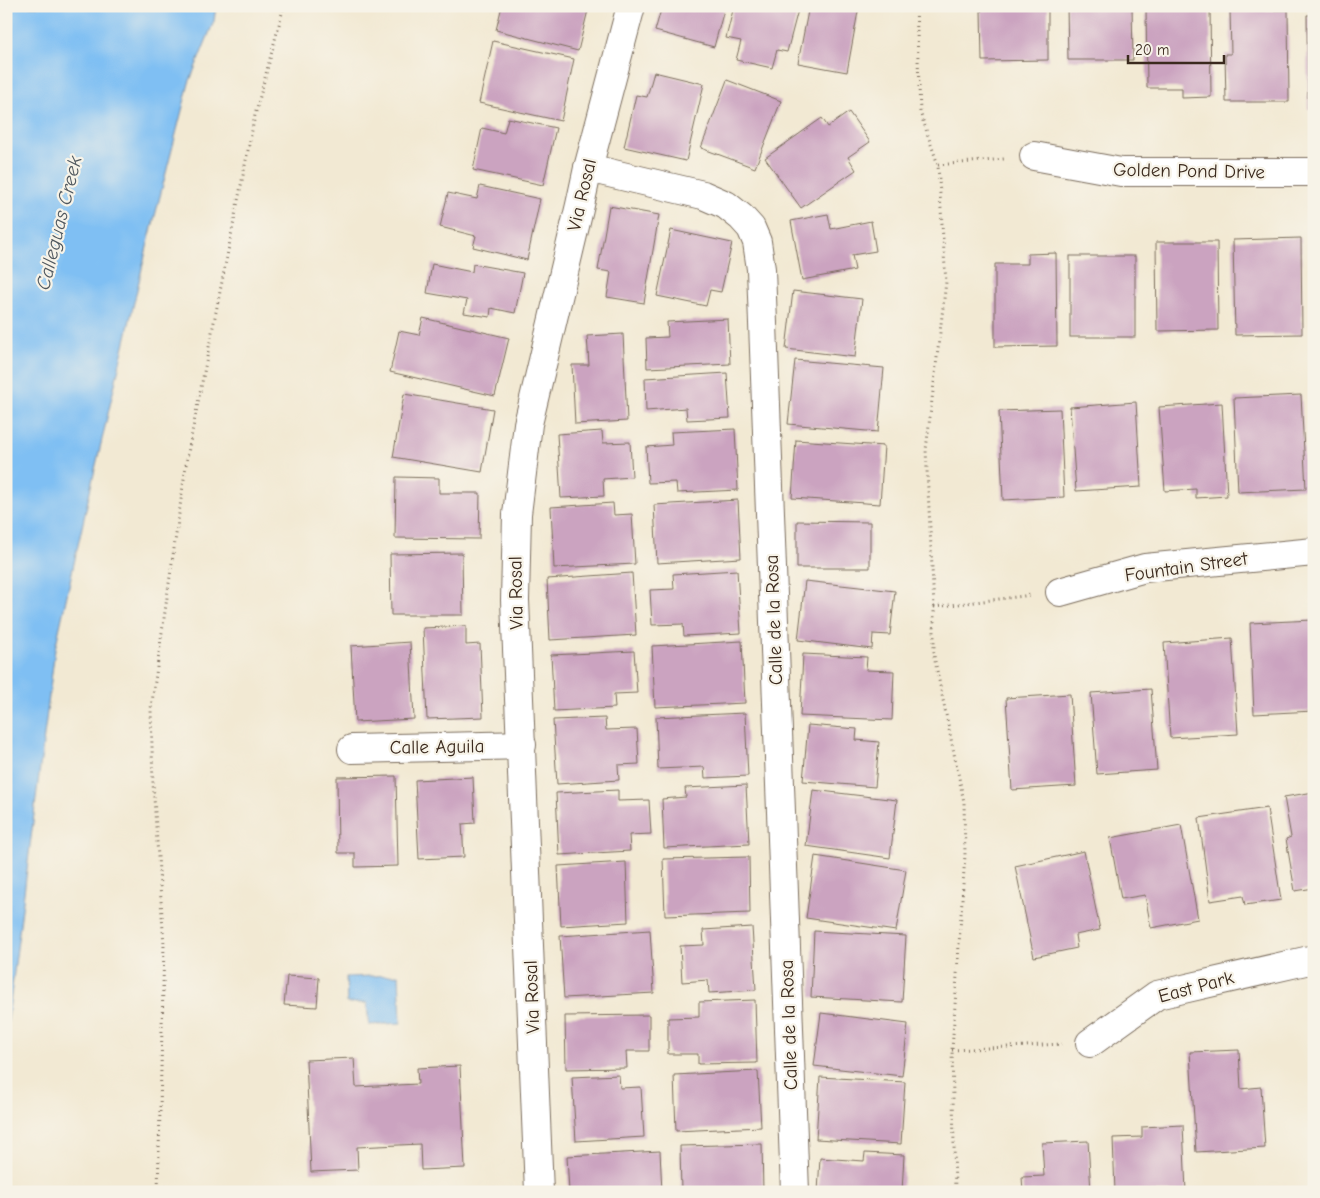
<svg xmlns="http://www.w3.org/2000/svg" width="1320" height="1198" font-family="'Comic Neue',sans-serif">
<rect width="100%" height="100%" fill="#f7f3e8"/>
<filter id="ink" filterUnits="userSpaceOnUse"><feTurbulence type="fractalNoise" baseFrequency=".02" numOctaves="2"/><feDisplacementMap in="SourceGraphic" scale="10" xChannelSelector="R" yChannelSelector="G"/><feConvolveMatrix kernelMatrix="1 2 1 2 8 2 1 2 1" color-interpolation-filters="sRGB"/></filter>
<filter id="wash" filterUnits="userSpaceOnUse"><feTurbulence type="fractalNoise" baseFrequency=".0096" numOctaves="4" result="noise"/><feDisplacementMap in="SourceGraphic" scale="20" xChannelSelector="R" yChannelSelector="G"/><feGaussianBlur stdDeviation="1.12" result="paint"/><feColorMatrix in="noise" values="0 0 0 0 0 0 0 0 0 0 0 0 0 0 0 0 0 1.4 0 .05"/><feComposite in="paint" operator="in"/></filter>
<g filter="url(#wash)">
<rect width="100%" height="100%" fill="#f2e9d3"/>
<!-- water -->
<g fill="#7fbff3" stroke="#5d7488">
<polygon points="6,6 216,6 214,21 189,83 147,247 92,482 55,649 6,1035"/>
<polygon points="399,975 401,1023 369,1025 367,1003 347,1003 346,977"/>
</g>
<g id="blocks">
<!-- building -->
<g fill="#cba3c0">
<polygon points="502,6 589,6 578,51 496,30"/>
<polygon points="662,6 725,6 714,47 655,31"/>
<polygon points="734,6 799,6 787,52 777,50 772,68 736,60 741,41 726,38"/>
<polygon points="809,6 859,6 847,72 798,63"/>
<polygon points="988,6 1048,6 1048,60 982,61 981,10 988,9"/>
<polygon points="1067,6 1132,6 1133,60 1068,60"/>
<polygon points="1146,6 1210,6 1211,97 1182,98 1182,88 1147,88"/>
<polygon points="1230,10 1288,10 1289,102 1226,102 1225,54 1231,54"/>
<polygon points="1307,15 1314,15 1314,109 1308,109"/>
<polygon points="493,41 574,59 561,121 479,103"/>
<polygon points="654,72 704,84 686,161 624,147 636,95 647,97"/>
<polygon points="727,80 781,101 755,168 701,148"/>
<polygon points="849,112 870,142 848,157 856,170 801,208 765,158 822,118 828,127"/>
<polygon points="508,118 556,128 543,185 473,170 482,128 504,133"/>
<polygon points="480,186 540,199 527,260 473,247 476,236 440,227 448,193 477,199"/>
<polygon points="609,206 659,215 644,303 607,297 611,272 598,270"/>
<polygon points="828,214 831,229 871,221 876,251 852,255 855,270 802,280 791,221"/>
<polygon points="671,230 732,243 721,292 710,290 706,306 657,296"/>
<polygon points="1301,238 1302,334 1235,335 1233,240"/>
<polygon points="1156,242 1217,242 1218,330 1157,331"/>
<polygon points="1056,253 1057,346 995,347 995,264 1028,264 1028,254"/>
<rect x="1070" y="256" width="65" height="81"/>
<polygon points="432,264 472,272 473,264 523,273 515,313 491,308 490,317 464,313 467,300 427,293"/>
<polygon points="793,291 862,299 855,357 786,349"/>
<polygon points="423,318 509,338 495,396 390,372 399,331 419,335"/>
<polygon points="728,319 730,364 647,368 646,338 668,337 667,322"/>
<polygon points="623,334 627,421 575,424 572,365 589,365 587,336"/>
<polygon points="795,360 884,368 878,432 788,424"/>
<polygon points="727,373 730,418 687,420 686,408 646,411 645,378"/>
<polygon points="404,394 493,409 482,472 393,457"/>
<polygon points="1301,395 1306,489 1238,492 1234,398"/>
<polygon points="1136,402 1141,487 1076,491 1070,407"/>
<polygon points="1222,403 1227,496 1196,498 1196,489 1165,491 1159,407"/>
<polygon points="1060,409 1064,497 1003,500 999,411"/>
<polygon points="735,429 738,490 677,493 676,482 648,483 646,447 672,445 671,432"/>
<polygon points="602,431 603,443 630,442 632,477 603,479 604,496 561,498 557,434"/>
<polygon points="796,440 884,446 880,504 792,498"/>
<polygon points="396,477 439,478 439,493 480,493 479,539 395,538"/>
<polygon points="738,500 741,558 657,563 654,505"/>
<polygon points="613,503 614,515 632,514 635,564 554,568 551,507"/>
<polygon points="797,521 870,522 870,568 797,568"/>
<polygon points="462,553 463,615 391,615 390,554"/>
<polygon points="737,570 741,633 684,636 683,624 652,625 650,590 674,589 673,574"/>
<polygon points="632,573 636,635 550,640 547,579"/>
<polygon points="805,581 895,591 890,635 873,634 872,649 798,640"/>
<polygon points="1313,620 1314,711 1254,714 1250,623"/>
<polygon points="466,626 466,645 480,644 483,717 427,719 423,628"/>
<polygon points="1232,638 1238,734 1170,738 1164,643"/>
<polygon points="742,641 745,703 655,707 652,646"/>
<polygon points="410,642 414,719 355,722 351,646"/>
<polygon points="634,651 637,693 614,694 615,708 554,711 551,655"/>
<polygon points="803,654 867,657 866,670 894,671 892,720 800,716"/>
<polygon points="1151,689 1157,770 1097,774 1091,693"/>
<polygon points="1070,694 1076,786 1012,790 1006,698"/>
<polygon points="745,713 748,776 705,778 704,767 658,769 656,717"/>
<polygon points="605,718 606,730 637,729 639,764 618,765 619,780 557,784 553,720"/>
<polygon points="808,725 857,729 856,740 879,742 875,787 803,781"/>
<polygon points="396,776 398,866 355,867 355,853 338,853 337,777"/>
<polygon points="473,777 475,823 462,824 464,857 419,859 415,780"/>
<polygon points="746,785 749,844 664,848 662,799 686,797 685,788"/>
<polygon points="618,790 618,801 649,800 651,834 629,835 630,851 559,855 556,793"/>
<polygon points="813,790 897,800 890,858 806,846"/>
<polygon points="1314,792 1314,888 1295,891 1286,839 1291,837 1284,797"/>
<polygon points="1267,808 1281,900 1245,905 1243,896 1210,901 1199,818"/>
<polygon points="1181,825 1198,919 1151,928 1145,895 1121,899 1110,838"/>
<polygon points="1084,851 1100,930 1075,935 1077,948 1034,957 1015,866"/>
<polygon points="815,856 906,870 896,931 806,918"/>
<polygon points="749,857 750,913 665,916 663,859"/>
<polygon points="626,862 628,922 561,926 558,866"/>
<polygon points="752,927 756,990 709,993 708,980 682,982 680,946 704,945 703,930"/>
<polygon points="650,930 654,993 564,998 560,936"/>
<polygon points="814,931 906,936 902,1002 811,997"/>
<polygon points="287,976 319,978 317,1007 284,1005"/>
<polygon points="755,1000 757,1063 698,1064 698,1054 668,1054 668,1018 699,1017 699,1002"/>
<polygon points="821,1013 908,1024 902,1076 814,1066"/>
<polygon points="649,1015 649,1051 626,1051 627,1068 566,1069 565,1016"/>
<polygon points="1239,1050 1241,1089 1261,1087 1265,1148 1196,1152 1190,1052"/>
<polygon points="354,1058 356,1087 418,1084 417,1068 460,1066 465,1168 421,1170 420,1144 357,1147 358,1170 311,1172 306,1060"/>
<polygon points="758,1071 761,1127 676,1131 674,1075"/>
<polygon points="619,1075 620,1088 641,1087 644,1137 576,1141 572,1077"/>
<polygon points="820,1077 905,1082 901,1144 816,1139"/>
<polygon points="1183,1125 1186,1192 1115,1192 1113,1138 1142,1137 1142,1127"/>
<polygon points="1088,1141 1091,1192 1023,1192 1022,1177 1044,1176 1042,1143"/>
<polygon points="762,1144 763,1192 681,1192 680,1146"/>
<polygon points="660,1151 662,1192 569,1192 567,1156"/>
<polygon points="865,1153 904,1155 902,1192 818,1192 820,1158 864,1161"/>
</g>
</g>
</g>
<g filter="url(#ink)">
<use href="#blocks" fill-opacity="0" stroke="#7b6d5d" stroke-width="1"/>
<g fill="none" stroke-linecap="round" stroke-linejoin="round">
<defs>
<g id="street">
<polyline points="1034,156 1121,172 1314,172"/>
<polyline points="588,168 703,195 726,205 741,217 751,228 757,242 761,269 795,1192"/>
<polyline points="1060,592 1145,568 1314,552"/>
<polyline points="352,749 522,745"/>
<polyline points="1090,1043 1157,995 1314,959"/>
<polyline points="539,1192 515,600 517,514 528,424 580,205 588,168 631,6"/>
</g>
</defs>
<!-- street casing -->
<use href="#street" stroke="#7b6d5d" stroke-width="30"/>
<!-- path -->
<g stroke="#7b6d5d" stroke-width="3" stroke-dasharray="1 4" stroke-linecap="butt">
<polyline points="916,6 920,112 938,165 946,282 926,450 934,607 934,656 964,802 965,855 952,1050 955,1192"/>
<polyline points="938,165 1004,159"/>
<polyline points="934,607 1032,595"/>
<polyline points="952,1050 1062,1044"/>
<polyline points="158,1192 164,945 153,783 151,709 187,458 255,115 284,6"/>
</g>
<!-- street -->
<use href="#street" stroke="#fff" stroke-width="28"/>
</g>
</g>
<g text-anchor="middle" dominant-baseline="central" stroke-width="4.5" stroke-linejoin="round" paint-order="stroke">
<!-- street labels -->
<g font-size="19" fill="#3b2a1e" stroke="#f7f3e8">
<text transform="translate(1189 171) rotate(1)">Golden Pond Drive</text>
<text transform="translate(582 195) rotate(-77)">Via Rosal</text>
<text transform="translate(1186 567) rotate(-8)">Fountain Street</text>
<text transform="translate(516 593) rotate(-91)">Via Rosal</text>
<text transform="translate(774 620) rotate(-92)">Calle de la Rosa</text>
<text transform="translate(437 747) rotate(-1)">Calle Aguila</text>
<text transform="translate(1196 987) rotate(-15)">East Park</text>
<text transform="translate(532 997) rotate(-92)">Via Rosal</text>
<text transform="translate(789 1025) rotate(-92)">Calle de la Rosa</text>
</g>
<!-- water labels -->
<g font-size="20" font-style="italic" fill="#4f575e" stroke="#f7f3e8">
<text transform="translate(59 223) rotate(-76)">Calleguas Creek</text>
</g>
</g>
<!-- margin -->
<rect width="1320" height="1198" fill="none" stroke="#f7f3e8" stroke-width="25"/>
<!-- scale -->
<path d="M1128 55v8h96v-8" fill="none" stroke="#3b2a1e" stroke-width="2.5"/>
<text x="1135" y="55" font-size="15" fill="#3b2a1e" stroke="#f7f3e8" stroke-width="4" paint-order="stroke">20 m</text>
</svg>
